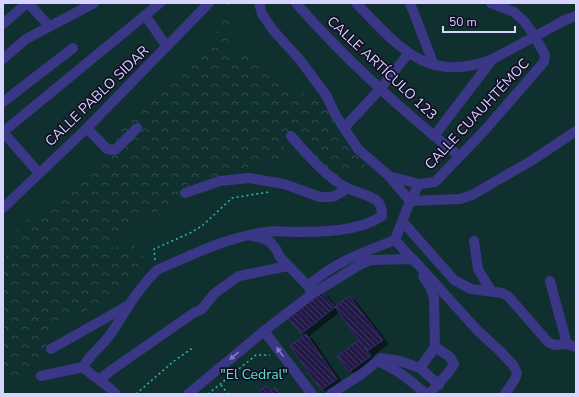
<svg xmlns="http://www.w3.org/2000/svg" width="579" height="397" font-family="'Nunito Sans',sans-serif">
<defs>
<pattern id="forest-crowns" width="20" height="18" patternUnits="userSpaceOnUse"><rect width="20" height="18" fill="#10302f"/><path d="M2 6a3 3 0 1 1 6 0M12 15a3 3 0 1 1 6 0" fill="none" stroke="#324d4e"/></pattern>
<pattern id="building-back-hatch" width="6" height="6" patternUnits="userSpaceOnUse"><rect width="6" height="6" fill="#231948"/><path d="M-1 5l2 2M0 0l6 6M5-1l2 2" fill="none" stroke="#423a63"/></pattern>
</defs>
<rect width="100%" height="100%" fill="#120e26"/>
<!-- green -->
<rect fill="#10302f" x="3" y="3" width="573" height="391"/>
<!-- forest -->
<polygon fill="url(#forest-crowns)" points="224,3 228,3 234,23 224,52 240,50 257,56 273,71 292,86 333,112 369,156 361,174 343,167 344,180 344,194 305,162 297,141 282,131 280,140 288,157 279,167 261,161 217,181 186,191 176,203 126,226 111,248 132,244 144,257 138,278 120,292 54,329 46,352 25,374 3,377 3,269 8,253 18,228 34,214 54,205 96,172 118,136 130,111 145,103 173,81 210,47 222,21"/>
<!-- shadow -->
<g fill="#0007">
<polygon points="322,293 329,297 337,307 349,297 356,301 389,344 373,356 377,360 356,375 350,371 360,340 340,312 308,337 313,339 343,383 329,393 322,389 306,336 301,333"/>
<polygon points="266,387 271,391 275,389 284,394 263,394"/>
</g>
<!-- building -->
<g fill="url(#building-back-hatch)" stroke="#392a75">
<polygon points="322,292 335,307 301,334 288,318"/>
<polygon points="349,296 383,340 367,351 335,307"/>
<polygon points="306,334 337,379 321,390 290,346"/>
<polygon points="359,340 371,356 349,372 337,356"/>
<polygon points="266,386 270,391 275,387 280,394 262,394 259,391"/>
</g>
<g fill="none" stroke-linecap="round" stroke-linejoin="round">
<!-- path -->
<g stroke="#29bcb5" stroke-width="1.5" stroke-dasharray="2 3" stroke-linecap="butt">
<polyline points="155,260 154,249 190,233 202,226 232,198 269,192"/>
<polyline points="221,385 228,394"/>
<polyline points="136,394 174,361 194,347"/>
<polyline points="208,394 256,355 270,355"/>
</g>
<!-- minor -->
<g stroke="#3a3787" stroke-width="10">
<polyline points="28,3 49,26"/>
<polyline points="259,3 262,14 273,30 300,60 326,95 336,116 358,149 389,176 419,184"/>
<path d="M296,3C345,59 400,109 459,156"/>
<path d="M356,3C398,46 427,85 493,59L565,20L576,16"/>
<polyline points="410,3 434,65"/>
<polyline points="145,15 167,47"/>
<polyline points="3,24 27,3"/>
<polyline points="3,59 26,39 94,3"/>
<polyline points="3,102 73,48"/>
<polyline points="87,128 107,149 115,150 137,128"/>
<polyline points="344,128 380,89 408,54"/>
<polyline points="3,132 160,3"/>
<polyline points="3,132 39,173"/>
<polyline points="434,136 492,60"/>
<polyline points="185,193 220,181 249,178 284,184 320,197 330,197 335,196 348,188"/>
<polyline points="410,201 419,184 435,182 485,130 544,62 545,55 534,35 524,21 514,12 491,3"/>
<polyline points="410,201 460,199 472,195 531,161 576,131"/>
<polyline points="3,208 87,128 209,3"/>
<polyline points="403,222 454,280 471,289 502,293 508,296 548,342 554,345 567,344"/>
<polyline points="252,236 262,238 270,242 276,249 280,257 308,286"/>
<polyline points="395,240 415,262"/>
<polyline points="474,241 478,269 491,291"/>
<polyline points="550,281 567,344 576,347"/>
<polyline points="312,294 361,264 371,260 413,259 478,331 500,351 513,365 517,373 515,379 505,394"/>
<polyline points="264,331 312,394"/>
<polyline points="51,349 127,306"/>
<path d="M377,361C396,368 411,381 426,394"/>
<path d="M83,367C90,354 100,348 109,336C116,327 122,316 128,307C136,294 146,281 157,270C192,255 227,237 266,232C275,230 284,232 293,232C321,232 358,232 382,216C382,209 381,204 376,200C367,194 355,192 347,188C327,178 306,153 291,136"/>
<path d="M83,367C93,377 106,383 116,394"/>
<polyline points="420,368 435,347 434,298 430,287 423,276"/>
<polyline points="41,376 83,367"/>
<polyline points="100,379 113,369 195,312 201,310 215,293 239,276 288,266"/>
<path d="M188,394L264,331L312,294L308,286C335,262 361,253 395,240L410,201L389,176"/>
<polyline points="331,394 363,373 381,358 400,361 420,368 439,385"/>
<polyline points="429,394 448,373 454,364 450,357 435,347"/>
</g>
</g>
<!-- one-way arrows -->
<defs><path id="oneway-solid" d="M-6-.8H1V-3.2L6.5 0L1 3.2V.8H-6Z"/></defs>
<g fill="#817dbd">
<use href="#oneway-solid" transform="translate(280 352) rotate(-127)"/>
<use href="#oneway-solid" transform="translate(234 356) rotate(141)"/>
</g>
<g text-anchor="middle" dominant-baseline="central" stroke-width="3.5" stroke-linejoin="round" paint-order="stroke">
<!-- street labels -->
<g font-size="14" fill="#d8d3ff" stroke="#120e26">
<text transform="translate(382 68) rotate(43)">CALLE ARTÍCULO 123</text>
<text transform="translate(97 96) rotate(-44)">CALLE PABLO SIDAR</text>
<text transform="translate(477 114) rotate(-47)">CALLE CUAUHTÉMOC</text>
</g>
<!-- park labels -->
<g font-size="14" fill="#59e5c3" stroke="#120e26">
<text x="254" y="374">"El Cedral"</text>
</g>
</g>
<!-- border -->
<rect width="579" height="397" fill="none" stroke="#d8d3ff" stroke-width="8"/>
<!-- scale -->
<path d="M443 26v6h72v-6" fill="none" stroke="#d8d3ff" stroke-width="2"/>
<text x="449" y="26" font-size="12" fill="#d8d3ff" stroke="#120e26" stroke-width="3" paint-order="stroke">50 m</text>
</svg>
